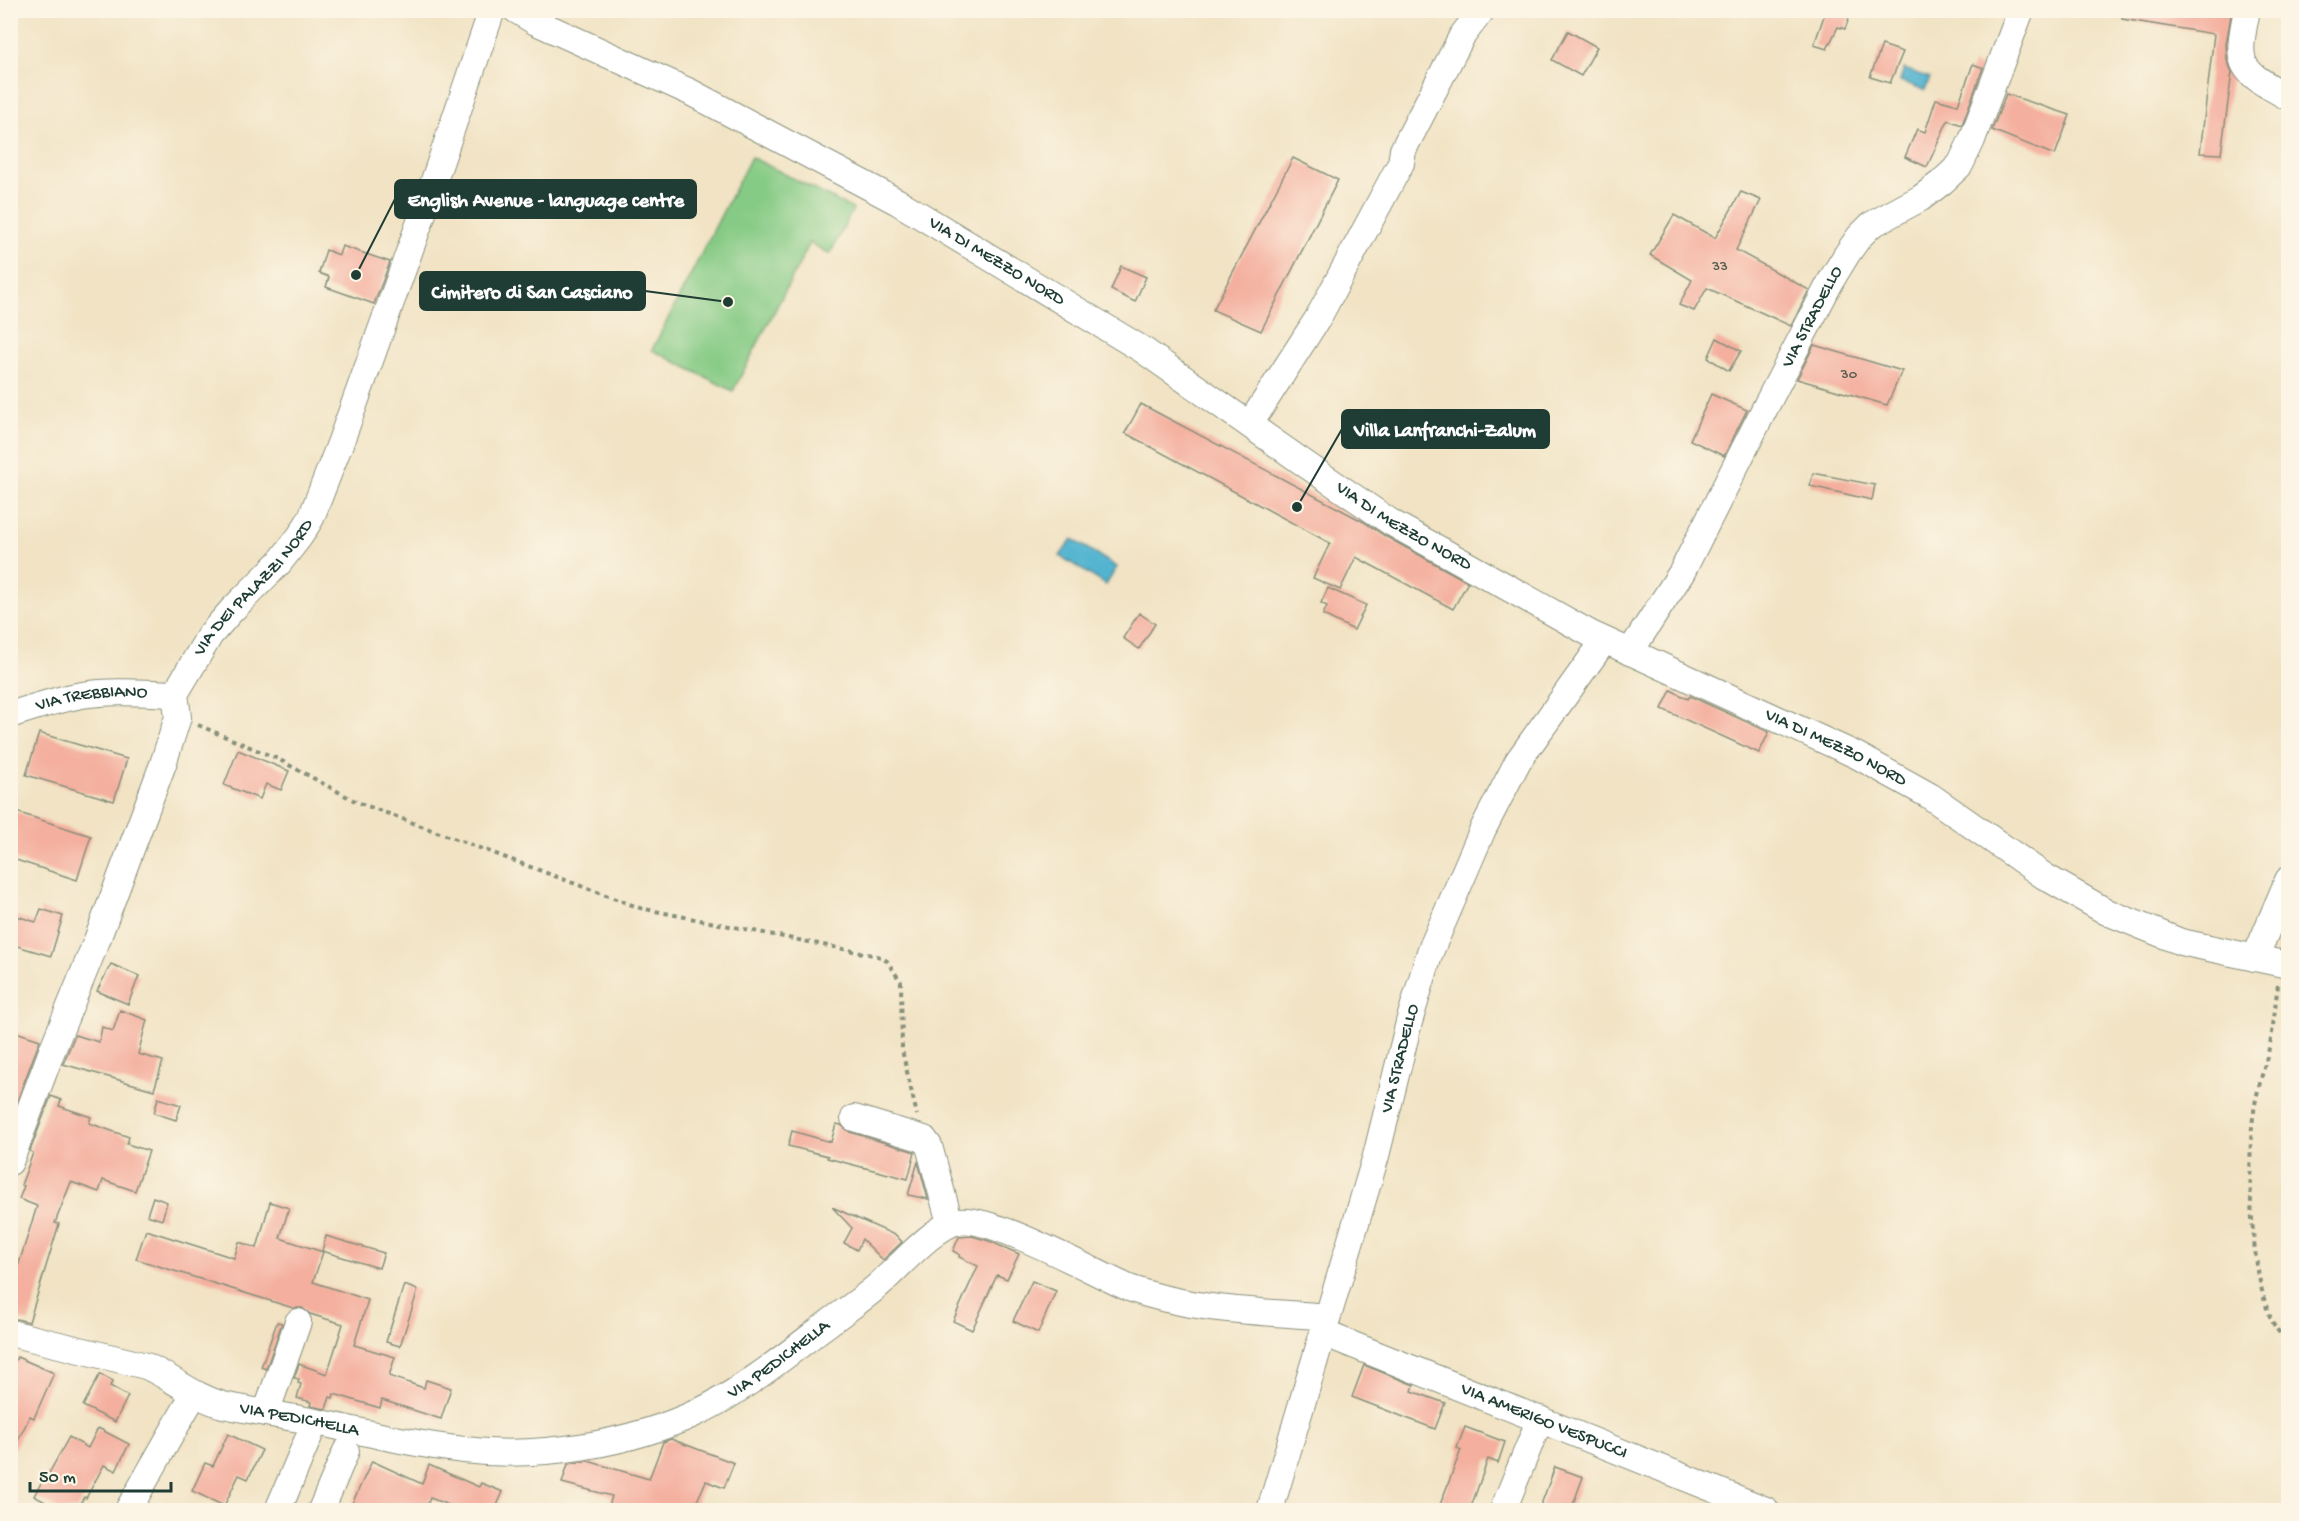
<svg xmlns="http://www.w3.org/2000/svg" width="2299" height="1521" font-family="'Gochi Hand',sans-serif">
<rect width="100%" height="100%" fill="#fcf5e5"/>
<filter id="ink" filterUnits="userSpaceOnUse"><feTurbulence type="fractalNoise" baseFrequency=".0167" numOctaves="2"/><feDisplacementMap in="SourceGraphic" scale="12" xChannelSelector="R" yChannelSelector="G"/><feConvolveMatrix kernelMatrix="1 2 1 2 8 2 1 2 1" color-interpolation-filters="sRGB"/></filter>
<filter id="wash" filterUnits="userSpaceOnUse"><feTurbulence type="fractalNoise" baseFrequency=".008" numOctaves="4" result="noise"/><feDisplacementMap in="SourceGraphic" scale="24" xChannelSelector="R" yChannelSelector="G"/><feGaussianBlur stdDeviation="1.35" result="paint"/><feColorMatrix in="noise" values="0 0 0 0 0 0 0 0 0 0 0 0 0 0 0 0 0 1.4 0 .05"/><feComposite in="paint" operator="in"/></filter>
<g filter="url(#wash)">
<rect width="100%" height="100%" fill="#f1e3c4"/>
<!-- green -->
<polygon fill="#86cb85" stroke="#52845c" stroke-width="1.5" points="751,157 853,209 830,254 810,243 733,391 652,350"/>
<!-- water -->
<g fill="#52b4d0" stroke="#387882" stroke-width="1.5">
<polygon points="1904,69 1930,78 1925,90 1900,81"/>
<polygon points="1072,539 1117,567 1106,585 1060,556"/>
</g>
<g id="blocks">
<!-- building -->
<g fill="#f4af9e">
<polygon points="1826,10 1852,10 1845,29 1838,27 1827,49 1814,45"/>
<polygon points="2123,10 2232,10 2226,44 2227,60 2232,72 2221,154 2200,153 2214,34 2122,19"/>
<polygon points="1568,31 1597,47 1581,76 1552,60"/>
<polygon points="1882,45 1903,52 1890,83 1870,77"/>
<polygon points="1973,64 1983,68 1962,125 1948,120 1927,167 1905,157 1917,129 1925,132 1936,99 1958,105"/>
<polygon points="2006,94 2070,115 2055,155 1992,130"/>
<polygon points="1293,158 1338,180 1261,331 1213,310"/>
<polygon points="1741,192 1761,200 1736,250 1809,290 1791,326 1707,288 1694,311 1679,305 1692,280 1650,255 1674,215 1715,238"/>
<polygon points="342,246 390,262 374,304 326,287 329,277 319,273 326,250 339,255"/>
<polygon points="1121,266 1146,277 1135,302 1111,290"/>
<polygon points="1717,338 1741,351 1729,371 1708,358"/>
<polygon points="1814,345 1902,371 1887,405 1797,379"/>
<polygon points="1711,394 1747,410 1724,456 1690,440"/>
<polygon points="1141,404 1364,522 1385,536 1468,582 1453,609 1356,557 1340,590 1313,578 1330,543 1125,433"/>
<polygon points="1813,473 1875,485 1872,500 1810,486"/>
<polygon points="1328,588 1366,605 1354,630 1323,615 1327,606 1321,603"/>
<polygon points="1139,613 1155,624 1139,649 1123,638"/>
<polygon points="1671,690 1688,699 1690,696 1769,732 1759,753 1662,709"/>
<polygon points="39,733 127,759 114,801 26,775"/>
<polygon points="238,750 289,771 281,790 266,784 260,799 224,785"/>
<polygon points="10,810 91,836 77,880 10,858"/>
<polygon points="41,909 63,916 51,956 10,944 10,914 36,922"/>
<polygon points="111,964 139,976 128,1004 97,991"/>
<polygon points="120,1010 147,1020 138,1054 163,1061 154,1090 63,1064 75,1035 99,1042 102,1027 113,1031"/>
<polygon points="10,1030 40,1040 11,1117 10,1117"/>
<polygon points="51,1096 61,1100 59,1106 91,1117 89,1123 129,1137 127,1144 149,1151 135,1191 103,1180 99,1192 71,1182 55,1223 59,1224 29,1322 12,1318 17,1302 10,1300 10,1292 37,1206 19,1199 24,1186 21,1185 33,1153 30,1151"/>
<polygon points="158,1098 181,1105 176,1120 154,1113"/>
<polygon points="836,1124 841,1125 850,1132 915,1152 908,1179 827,1158 828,1156 788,1146 792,1131 831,1142"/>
<polygon points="918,1162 928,1199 908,1195"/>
<polygon points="153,1197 167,1202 162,1220 147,1215"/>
<polygon points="270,1202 289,1208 280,1238 323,1252 313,1282 368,1300 354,1345 395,1357 389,1376 424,1388 426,1380 451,1388 441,1419 382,1400 380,1408 334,1394 333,1398 330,1397 326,1409 310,1406 311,1402 297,1398 301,1384 298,1383 299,1379 294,1378 299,1364 327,1374 343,1324 310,1314 302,1308 293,1308 136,1259 146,1230 234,1258 239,1242 257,1248"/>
<polygon points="832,1207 897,1236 902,1242 883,1260 862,1239 857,1250 844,1243 852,1228"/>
<polygon points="326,1236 384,1253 379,1268 322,1251"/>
<polygon points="972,1236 989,1241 1019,1254 1007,1279 997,1275 972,1330 953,1321 978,1266 959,1257 960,1255 953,1251 959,1237"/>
<polygon points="1032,1281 1056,1291 1038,1333 1013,1321"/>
<polygon points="404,1285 418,1290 400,1346 386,1342"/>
<polygon points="277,1322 282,1323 266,1369 261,1367"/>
<polygon points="17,1357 54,1373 34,1418 30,1416 10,1457 10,1373"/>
<polygon points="1364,1365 1414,1385 1412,1391 1445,1403 1435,1429 1352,1397"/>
<polygon points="100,1374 113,1381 110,1386 128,1396 115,1422 83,1406"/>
<polygon points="1465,1427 1505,1442 1498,1463 1488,1459 1470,1510 1438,1510 1461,1450 1457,1448"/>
<polygon points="98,1428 129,1444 116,1471 104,1465 86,1498 84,1497 76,1510 60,1510 34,1496 46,1474 48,1475 69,1437 88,1448"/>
<polygon points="228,1434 262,1450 248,1479 239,1475 224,1506 192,1491 205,1463 213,1466"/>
<polygon points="671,1439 734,1463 724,1488 706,1481 693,1510 608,1510 612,1496 562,1483 568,1464 588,1461 649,1479 663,1442"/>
<polygon points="372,1461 422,1484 429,1465 479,1487 481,1483 503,1492 495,1510 462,1510 430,1498 425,1510 349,1510"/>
<polygon points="1555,1467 1583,1477 1571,1510 1539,1510"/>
</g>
</g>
</g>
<g filter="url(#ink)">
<use href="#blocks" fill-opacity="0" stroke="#88907c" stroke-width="1.5"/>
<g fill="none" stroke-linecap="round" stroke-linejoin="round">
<defs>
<g id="minor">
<path id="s1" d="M516,10L536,22L690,92L898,202L1143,350L1308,466L1392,523L1591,634L1856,755L1930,796L2044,876L2107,912L2181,942L2288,965"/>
<path d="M2247,10C2235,67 2239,70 2288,97"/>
<polyline points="1250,424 1318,318 1401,163 1403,150 1462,36 1482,10"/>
<path id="s2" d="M1630,652L1682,572L1767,404L1833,277L1847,254L1859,237L1871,225L1921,198L1942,182L1960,165L1972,140L2021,10"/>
<path id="s3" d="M10,715C34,707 58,699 82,695C113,690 144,693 175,694"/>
<polyline points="2255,958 2288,880"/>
<polyline points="854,1118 924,1139 929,1146 950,1223"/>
<path id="s4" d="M10,1162L53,1048L97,940L163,764L178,717L175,694L210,635L231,611L279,563L300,536L311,518L341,441L421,219L492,10"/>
<path id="s5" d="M10,1333L146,1366C173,1378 194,1397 223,1405C258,1412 292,1417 326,1424C372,1434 418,1445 464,1450C539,1459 630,1444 698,1412C737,1394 783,1358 818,1331C836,1317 856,1304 874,1289C895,1272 933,1226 959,1221C990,1215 1095,1273 1129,1288C1192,1311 1260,1311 1327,1317"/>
<path id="s6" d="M1323,1333L1766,1510"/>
<polyline points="266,1413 298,1322"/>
<polyline points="128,1510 194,1394"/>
<polyline points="278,1510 315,1422"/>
<polyline points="321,1510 346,1451"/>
<path id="s7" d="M1270,1510L1376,1156L1409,1022L1430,952L1483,829L1518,761L1604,641"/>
<polyline points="1503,1510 1540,1419"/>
</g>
</defs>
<!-- minor casing -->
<use href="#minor" stroke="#88907c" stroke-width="28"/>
<!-- path -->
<g stroke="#88907c" stroke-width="4" stroke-dasharray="4.5 4.5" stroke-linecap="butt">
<polyline points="198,725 278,759 357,802 640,908 878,956 887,961 901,982 902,1050 917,1115"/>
<path d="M2278,985C2275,1004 2274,1025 2270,1044C2265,1067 2257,1089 2254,1111C2246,1159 2250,1288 2276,1328C2279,1333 2285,1338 2288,1342"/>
</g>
<!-- minor -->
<use href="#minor" stroke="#fff" stroke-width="26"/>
</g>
</g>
<g text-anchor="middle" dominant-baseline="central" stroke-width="5" stroke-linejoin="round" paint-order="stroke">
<!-- number labels -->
<g font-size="15" fill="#545a4e">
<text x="1720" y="267">33</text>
<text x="1849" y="375">30</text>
</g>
<!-- street labels -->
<g font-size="18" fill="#1f3d34" stroke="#fcf5e5">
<text stroke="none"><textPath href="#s1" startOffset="543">VIA DI MEZZO NORD</textPath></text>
<text stroke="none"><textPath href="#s2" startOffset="382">VIA STRADELLO</textPath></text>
<text stroke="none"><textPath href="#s1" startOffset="1029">VIA DI MEZZO NORD</textPath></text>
<text stroke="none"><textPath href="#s4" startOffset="632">VIA DEI PALAZZI NORD</textPath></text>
<text stroke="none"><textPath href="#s3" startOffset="84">VIA TREBBIANO</textPath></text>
<text stroke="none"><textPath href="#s1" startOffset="1515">VIA DI MEZZO NORD</textPath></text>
<text stroke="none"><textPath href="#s7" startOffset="470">VIA STRADELLO</textPath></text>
<text stroke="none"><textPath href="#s5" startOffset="808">VIA PEDICHELLA</textPath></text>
<text stroke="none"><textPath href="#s5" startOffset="304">VIA PEDICHELLA</textPath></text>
<text stroke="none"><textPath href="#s6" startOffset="238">VIA AMERIGO VESPUCCI</textPath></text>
</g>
</g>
<!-- callouts -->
<path fill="none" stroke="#1f3d34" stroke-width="2" d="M356 275L395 199M728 302L645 291M1297 507L1342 429"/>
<g fill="#1f3d34" stroke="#fcf5e5" stroke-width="2">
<circle cx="356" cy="275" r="6"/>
<circle cx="728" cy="302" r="6"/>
<circle cx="1297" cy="507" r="6"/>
</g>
<g fill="#1f3d34" stroke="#1f3d34" stroke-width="2">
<rect x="395" y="180" width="301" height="38" rx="6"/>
<rect x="420" y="272" width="225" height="38" rx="6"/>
<rect x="1342" y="410" width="207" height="38" rx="6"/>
</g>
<g font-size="20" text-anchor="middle" font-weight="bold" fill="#fff">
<text x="546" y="206">English Avenue - language centre</text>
<text x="532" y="298">Cimitero di San Casciano</text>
<text x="1445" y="436">Villa Lanfranchi-Zalum</text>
</g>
<!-- margin -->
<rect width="2299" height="1521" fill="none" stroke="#fcf5e5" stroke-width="36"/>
<!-- scale -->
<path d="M30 1482v9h141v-9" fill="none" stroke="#1f3d34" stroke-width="3"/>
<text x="39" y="1482" font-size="18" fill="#1f3d34" stroke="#fcf5e5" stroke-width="4.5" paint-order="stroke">50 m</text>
</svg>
